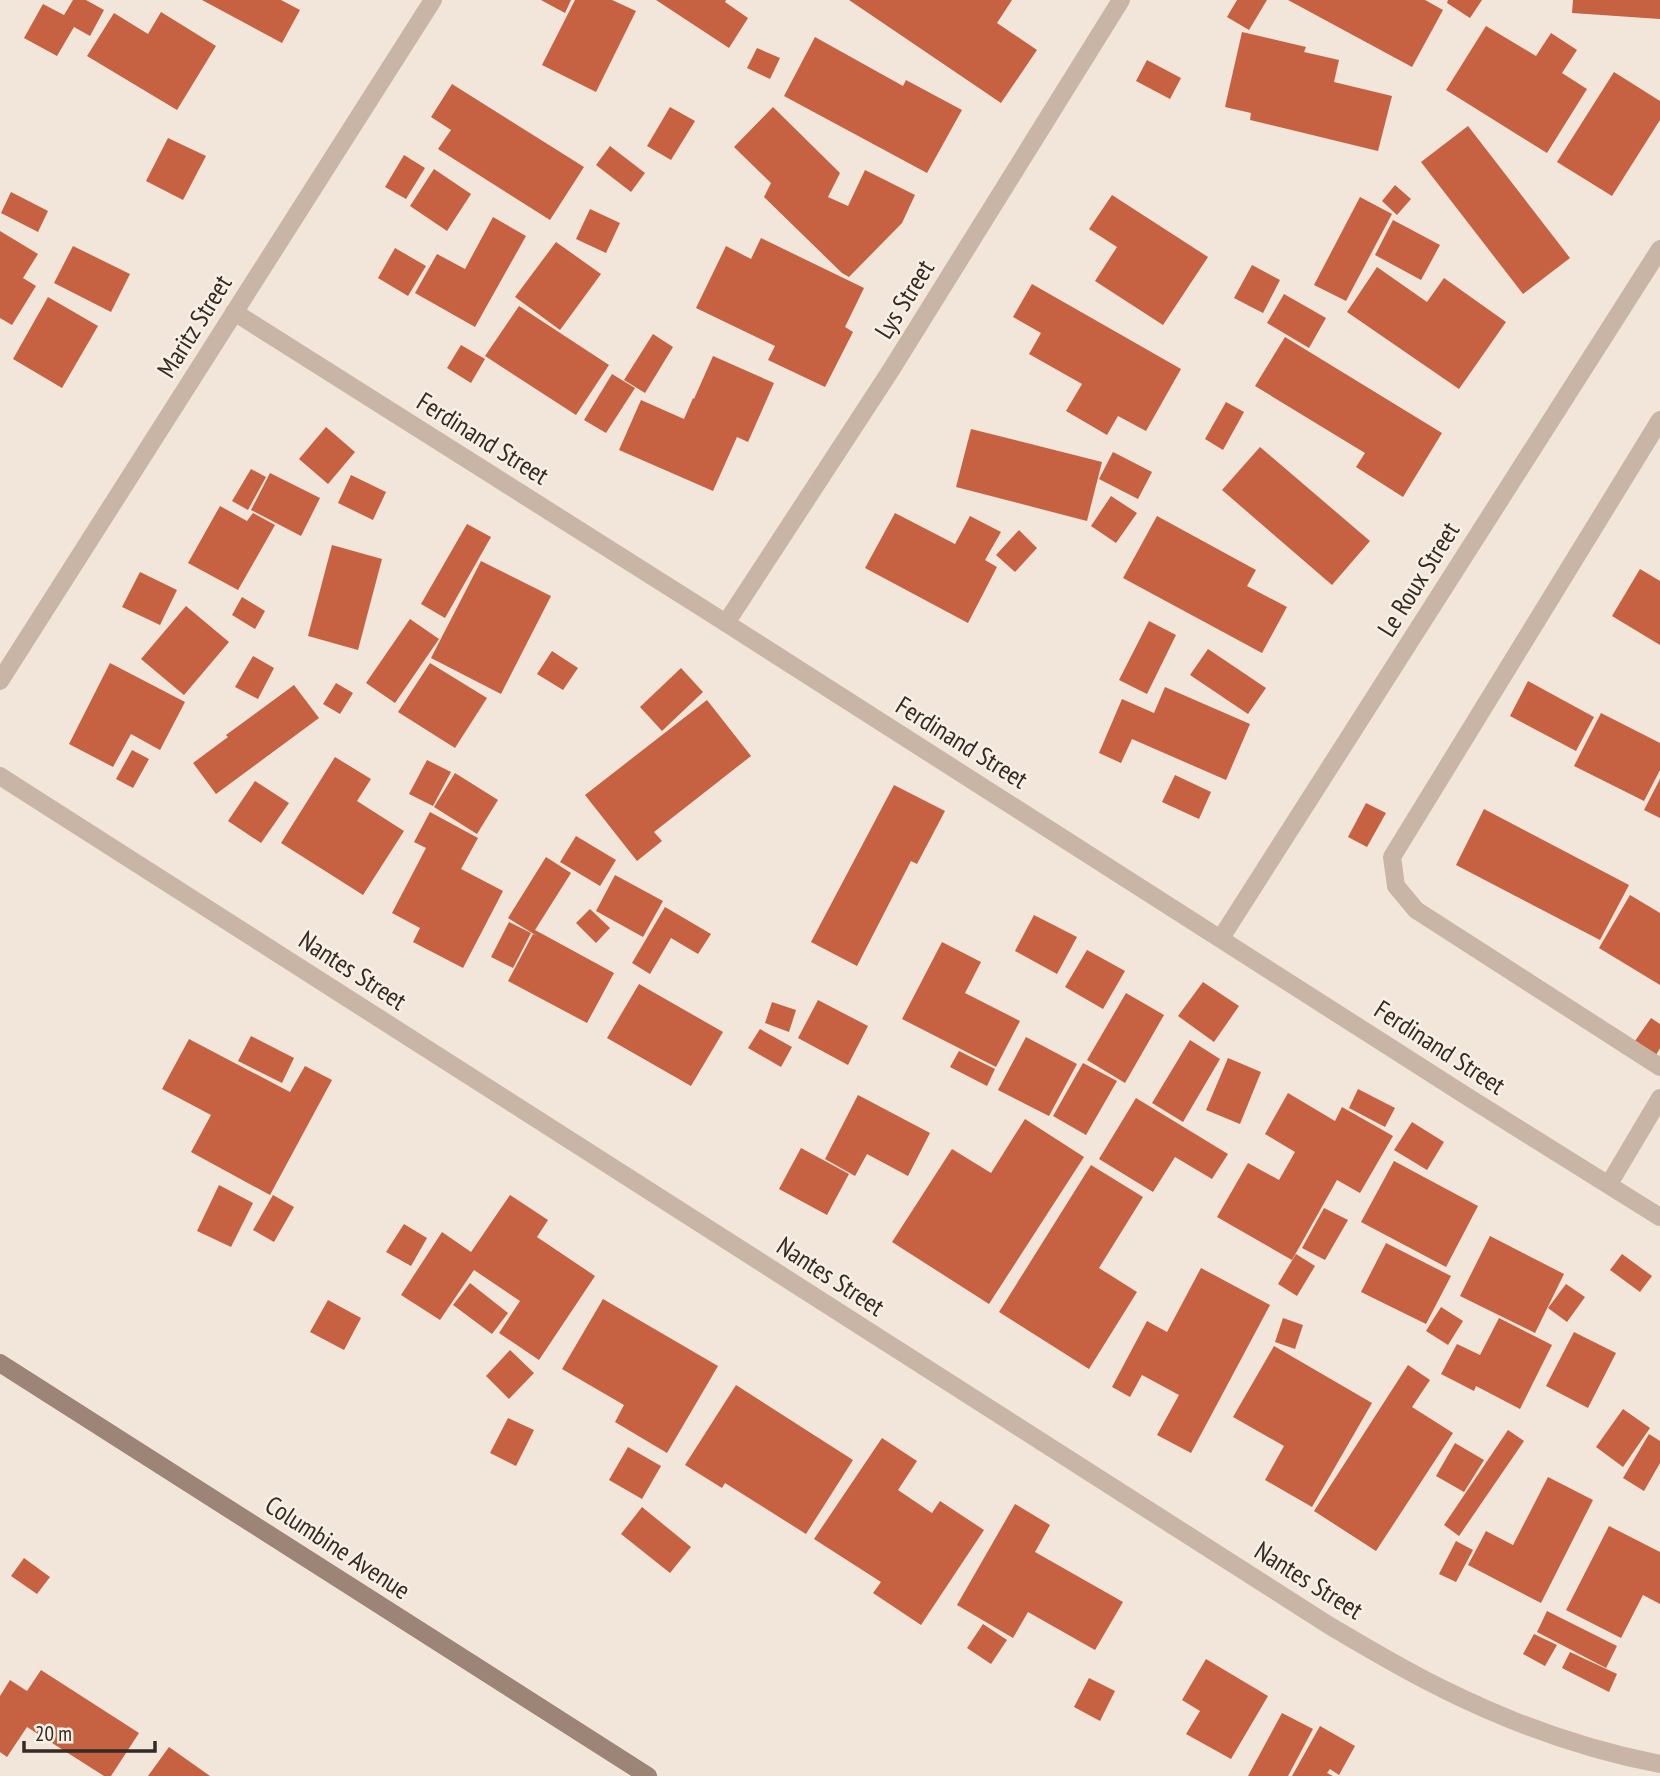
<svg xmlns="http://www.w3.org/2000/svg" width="1660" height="1776" font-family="'PT Sans Narrow',sans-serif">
<rect width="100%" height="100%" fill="#f1e6d9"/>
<!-- building -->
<g fill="#c66242">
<polygon points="73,0 86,0 104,10 90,36 74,27 57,56 24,38 43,4 64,15"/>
<polygon points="202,0 281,0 300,10 282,43"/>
<polygon points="541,0 571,0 565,13"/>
<polygon points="575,0 612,0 636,11 596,92 542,65"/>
<polygon points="656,0 726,0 725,2 748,18 729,48"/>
<polygon points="849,0 1012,0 997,23 1037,50 1001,103"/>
<polygon points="1237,0 1267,0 1249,30 1227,17"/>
<polygon points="1288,0 1425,0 1443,10 1412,67"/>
<polygon points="1448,0 1482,0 1470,18 1447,3"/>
<polygon points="1573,0 1660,0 1660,19 1572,13"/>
<polygon points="161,12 216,46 177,110 87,56 114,13 148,34"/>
<polygon points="1486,26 1536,56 1551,33 1577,50 1562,73 1587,89 1547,153 1446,90"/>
<polygon points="1242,32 1306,47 1304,52 1339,60 1334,82 1392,96 1378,151 1250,120 1251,113 1225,107"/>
<polygon points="815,37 903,86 906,80 962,110 927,173 784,96"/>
<polygon points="757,48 780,58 770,79 747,68"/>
<polygon points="1147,60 1181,78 1170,99 1136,81"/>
<polygon points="1614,72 1660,101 1660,120 1612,196 1557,162"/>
<polygon points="452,84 584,167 550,220 438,149 451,130 431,117"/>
<polygon points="670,107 695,121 671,160 647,146"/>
<polygon points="773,107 840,173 828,197 848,206 865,170 915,195 902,223 849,277 842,273 764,197 771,183 734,147"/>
<polygon points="1468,126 1570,258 1523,294 1421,162"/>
<polygon points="168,138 206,156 183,200 146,181"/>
<polygon points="610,146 645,173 631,192 596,165"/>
<polygon points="404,155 425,168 406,199 385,187"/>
<polygon points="434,169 471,194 447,231 410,206"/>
<polygon points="1395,185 1411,199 1397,215 1382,201"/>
<polygon points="11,192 48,211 38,232 1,213"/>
<polygon points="1112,195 1208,257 1163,325 1095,281 1117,247 1089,229"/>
<polygon points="1360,197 1392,214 1346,301 1314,285"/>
<polygon points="590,209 620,223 606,253 576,239"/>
<polygon points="493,217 526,236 475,327 415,293 437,254 465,269"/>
<polygon points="1393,220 1440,245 1421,280 1375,255"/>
<polygon points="0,231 38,254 23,278 36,286 12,325 0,318"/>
<polygon points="761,238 864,288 845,327 853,332 825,387 768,360 775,346 696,308 726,246 751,259"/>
<polygon points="556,242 601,274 560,330 515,297"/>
<polygon points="73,246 130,274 111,312 54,283"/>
<polygon points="395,248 426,266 408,296 378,278"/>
<polygon points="1252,265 1280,280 1263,313 1234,298"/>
<polygon points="1377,267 1427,302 1444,278 1506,322 1459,389 1347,312"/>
<polygon points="1032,284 1181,369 1146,431 1118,416 1107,435 1066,411 1082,384 1029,354 1041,333 1013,317"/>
<polygon points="1284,294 1326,318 1309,348 1267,323"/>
<polygon points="48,297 98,326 62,388 13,359"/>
<polygon points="519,306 609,365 576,415 485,356"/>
<polygon points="653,334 673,347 645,393 624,380"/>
<polygon points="1285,337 1442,433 1403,497 1356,467 1365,453 1255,386"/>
<polygon points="461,345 485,359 471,383 447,368"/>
<polygon points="713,356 774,383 748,442 737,437 713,491 619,450 641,400 684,419 693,398 694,399"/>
<polygon points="612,374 635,388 606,433 584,420"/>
<polygon points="1226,402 1244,412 1223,450 1205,439"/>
<polygon points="326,427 355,452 328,484 299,459"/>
<polygon points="971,429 1102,462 1087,521 956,487"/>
<polygon points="1260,447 1370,541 1332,585 1222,490"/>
<polygon points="1113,452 1152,472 1138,499 1099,479"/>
<polygon points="251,469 266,477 248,510 232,501"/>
<polygon points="270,473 320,498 301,536 251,510"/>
<polygon points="351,475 386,492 373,520 338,503"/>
<polygon points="1111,496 1137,513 1116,543 1091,526"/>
<polygon points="220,506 247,521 253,513 275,525 238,590 188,563"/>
<polygon points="895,513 955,544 970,516 1001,532 985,560 997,567 968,623 865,568"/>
<polygon points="1157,516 1256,570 1247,586 1287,607 1262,653 1123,578"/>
<polygon points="467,524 491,537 445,618 421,604"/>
<polygon points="1019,530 1037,548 1015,572 996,555"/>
<polygon points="332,545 382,559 358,650 308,636"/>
<polygon points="481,561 551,596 501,694 431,658"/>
<polygon points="1640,569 1660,581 1660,645 1612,616"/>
<polygon points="140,572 177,590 160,625 122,607"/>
<polygon points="242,597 265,611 255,629 232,615"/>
<polygon points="186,606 229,642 184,695 141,659"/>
<polygon points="410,619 439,639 395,703 366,683"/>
<polygon points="1149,621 1176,635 1147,694 1119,680"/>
<polygon points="1208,649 1266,688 1248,714 1190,675"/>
<polygon points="552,651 578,668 563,690 537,674"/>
<polygon points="253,656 274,668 258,699 235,687"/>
<polygon points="110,663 185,702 160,750 131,734 113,767 69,744"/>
<polygon points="430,663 487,698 455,748 398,712"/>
<polygon points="681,668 703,692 662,731 640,707"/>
<polygon points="1528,681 1594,717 1576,751 1510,716"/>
<polygon points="336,683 353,693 340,714 323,704"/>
<polygon points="294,685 319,718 216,794 193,763 228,737 226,735"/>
<polygon points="1165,687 1250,724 1226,780 1132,739 1121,763 1099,753 1122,699 1154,713"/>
<polygon points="707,700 751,756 654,832 662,841 637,861 585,795"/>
<polygon points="1601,713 1660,743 1660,770 1644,801 1574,766"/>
<polygon points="132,750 149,759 133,788 116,779"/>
<polygon points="335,757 371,779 357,801 404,831 363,895 281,843"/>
<polygon points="427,760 451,772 433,806 409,794"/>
<polygon points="455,773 498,800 477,834 434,807"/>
<polygon points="1175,775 1211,792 1199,819 1162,802"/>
<polygon points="1660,779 1660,818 1644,810"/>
<polygon points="255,781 289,803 261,843 228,821"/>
<polygon points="894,785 945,811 917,864 911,861 857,966 811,942"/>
<polygon points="1366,803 1386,813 1367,847 1348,837"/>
<polygon points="1484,809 1629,885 1600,940 1456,865"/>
<polygon points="430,812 478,838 461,869 503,891 463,968 413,942 420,928 392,913 426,848 414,842"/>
<polygon points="576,836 616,860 600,886 560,862"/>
<polygon points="546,857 571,873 535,930 614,973 587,1023 508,981 533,934 537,936 508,918"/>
<polygon points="615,875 663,901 643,937 596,911"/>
<polygon points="1630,895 1660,913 1660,985 1599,948"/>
<polygon points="665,907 711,934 698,954 671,938 650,974 632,963"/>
<polygon points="590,909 610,928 596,943 576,923"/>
<polygon points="1034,915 1077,937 1057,974 1015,951"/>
<polygon points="509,922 531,933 513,968 491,957"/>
<polygon points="942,942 981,962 965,993 1020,1021 996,1067 902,1019"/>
<polygon points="1087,950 1125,971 1103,1009 1065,987"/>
<polygon points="1203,982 1239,1006 1214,1042 1178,1016"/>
<polygon points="639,984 723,1032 691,1086 607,1038"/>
<polygon points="1126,993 1164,1015 1125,1083 1087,1060"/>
<polygon points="818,1000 868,1026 848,1065 798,1038"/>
<polygon points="772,1002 796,1010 789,1032 765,1023"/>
<polygon points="1651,1018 1660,1024 1660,1048 1656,1055 1635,1041"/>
<polygon points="760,1029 792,1047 781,1067 748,1048"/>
<polygon points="251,1036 294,1058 282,1083 238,1061"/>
<polygon points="1026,1037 1077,1064 1049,1116 998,1090"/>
<polygon points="189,1039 290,1092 305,1066 332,1080 270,1195 191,1152 211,1115 162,1089"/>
<polygon points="1190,1040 1220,1059 1183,1122 1152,1103"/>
<polygon points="959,1051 995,1069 987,1086 950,1067"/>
<polygon points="1228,1058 1261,1072 1240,1124 1206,1110"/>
<polygon points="1083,1063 1117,1081 1086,1135 1053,1116"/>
<polygon points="1358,1089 1395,1108 1385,1127 1349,1108"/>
<polygon points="1288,1093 1335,1121 1342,1107 1393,1136 1360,1193 1337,1180 1292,1260 1217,1217 1248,1163 1279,1180 1295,1152 1265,1134"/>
<polygon points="858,1095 930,1133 908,1176 867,1154 855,1176 825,1159"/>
<polygon points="1136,1098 1228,1154 1212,1179 1175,1157 1153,1192 1099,1159"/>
<polygon points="1025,1119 1084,1157 989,1304 892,1242 952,1149 991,1173"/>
<polygon points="1412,1122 1444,1142 1427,1170 1394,1150"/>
<polygon points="801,1148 849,1174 827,1215 779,1189"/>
<polygon points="1394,1161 1478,1206 1446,1267 1361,1222"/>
<polygon points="1091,1165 1143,1197 1099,1268 1137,1292 1089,1369 999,1312"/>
<polygon points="219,1185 253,1203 231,1247 197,1231"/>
<polygon points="273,1195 294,1207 274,1242 253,1230"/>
<polygon points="510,1195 548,1220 537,1237 595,1276 539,1360 499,1333 520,1301 474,1270 440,1320 401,1295 442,1232 471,1252"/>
<polygon points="1324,1208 1348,1220 1325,1260 1302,1248"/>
<polygon points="404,1224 427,1238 411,1266 386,1252"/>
<polygon points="1490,1236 1564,1274 1535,1333 1460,1296"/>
<polygon points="1386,1243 1451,1276 1426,1324 1361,1292"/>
<polygon points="1296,1254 1315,1266 1297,1296 1278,1284"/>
<polygon points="1622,1254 1652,1276 1640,1292 1610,1270"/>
<polygon points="1201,1268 1270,1305 1191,1453 1157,1435 1179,1395 1142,1375 1130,1397 1112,1387 1147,1321 1167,1332"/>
<polygon points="470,1283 508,1313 492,1334 453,1305"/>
<polygon points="1566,1284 1585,1297 1567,1322 1548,1308"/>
<polygon points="603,1299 718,1366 667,1453 615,1422 624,1405 562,1369"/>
<polygon points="328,1300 361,1318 344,1350 310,1332"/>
<polygon points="1441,1307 1463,1321 1448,1345 1426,1331"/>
<polygon points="1283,1318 1303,1325 1295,1349 1275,1342"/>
<polygon points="1499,1318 1552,1345 1520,1409 1476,1386 1474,1391 1441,1374 1457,1344 1480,1355"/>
<polygon points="1574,1332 1616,1353 1588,1408 1546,1386"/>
<polygon points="1274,1346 1372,1403 1312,1507 1265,1480 1284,1446 1233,1417"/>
<polygon points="510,1350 534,1373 509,1399 486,1376"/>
<polygon points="1408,1365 1430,1380 1412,1407 1453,1433 1376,1551 1314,1511"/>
<polygon points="736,1385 853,1460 806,1534 725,1483 722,1488 685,1465"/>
<polygon points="1623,1409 1650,1428 1623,1467 1596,1447"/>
<polygon points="508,1418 534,1430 516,1466 490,1453"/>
<polygon points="1508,1430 1524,1441 1459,1536 1444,1525"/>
<polygon points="1649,1434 1660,1441 1660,1463 1644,1491 1623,1478"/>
<polygon points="882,1438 917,1461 898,1490 932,1513 940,1501 984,1530 921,1625 873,1593 881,1582 814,1539"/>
<polygon points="1455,1443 1484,1460 1464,1492 1436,1476"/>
<polygon points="628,1447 661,1466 642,1499 609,1480"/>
<polygon points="1548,1477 1593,1500 1541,1603 1468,1565 1486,1531 1513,1545"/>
<polygon points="1015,1504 1050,1525 1035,1552 1123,1602 1095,1650 1028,1612 1013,1638 957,1605"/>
<polygon points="642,1507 691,1547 670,1573 621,1534"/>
<polygon points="1609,1526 1660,1552 1660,1604 1643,1595 1621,1638 1566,1610"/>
<polygon points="1456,1541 1473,1550 1456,1582 1439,1574"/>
<polygon points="24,1558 50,1577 37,1594 11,1576"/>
<polygon points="1547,1611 1617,1646 1606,1668 1537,1632"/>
<polygon points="983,1624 1007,1640 991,1664 967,1648"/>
<polygon points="1534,1634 1557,1645 1545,1666 1523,1654"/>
<polygon points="1570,1652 1617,1674 1609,1692 1562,1668"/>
<polygon points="1206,1659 1268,1696 1231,1759 1186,1734 1200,1711 1182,1700"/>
<polygon points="41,1670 139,1733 111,1776 104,1776 27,1727 7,1757 0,1752 0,1696 10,1680 27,1691"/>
<polygon points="1089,1678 1115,1691 1100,1721 1074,1707"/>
<polygon points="1282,1713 1313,1729 1288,1776 1248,1776"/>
<polygon points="1320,1726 1355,1746 1339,1775 1330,1769 1327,1773 1333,1776 1292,1776"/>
<polygon points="169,1747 210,1776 148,1776"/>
</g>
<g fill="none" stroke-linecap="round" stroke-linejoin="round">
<!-- service -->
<g stroke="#c9b5a5" stroke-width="18">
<polyline points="1660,420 1392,857 1396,886 1416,910 1660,1067"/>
<polyline points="1609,1184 1660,1098"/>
</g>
<!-- minor -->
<g stroke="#c9b5a5" stroke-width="18">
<polyline points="234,312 726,623 1471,1099 1660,1217"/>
<polyline points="726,623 891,370 1121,0"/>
<polyline points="0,681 433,0"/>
<path d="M0,776L1330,1626C1369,1649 1407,1672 1447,1691C1514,1724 1587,1750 1660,1764"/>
<polyline points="1221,938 1660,249"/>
</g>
<!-- secondary -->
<polyline stroke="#9c8476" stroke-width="18" points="0,1363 648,1776"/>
</g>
<g text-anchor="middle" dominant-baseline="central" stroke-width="5" stroke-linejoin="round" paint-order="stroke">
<!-- street labels -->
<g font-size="26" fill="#352b26" stroke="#f9f0e5">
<text transform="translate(904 299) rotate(-58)">Lys Street</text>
<text transform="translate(194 326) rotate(-58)">Maritz Street</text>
<text transform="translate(483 438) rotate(32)">Ferdinand Street</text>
<text transform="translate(1418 579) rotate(-58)">Le Roux Street</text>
<text transform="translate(962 742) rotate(32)">Ferdinand Street</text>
<text transform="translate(353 970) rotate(33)">Nantes Street</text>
<text transform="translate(1440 1047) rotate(33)">Ferdinand Street</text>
<text transform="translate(831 1276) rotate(33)">Nantes Street</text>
<text transform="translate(338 1547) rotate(33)">Columbine Avenue</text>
<text transform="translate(1309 1580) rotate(32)">Nantes Street</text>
</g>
</g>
<!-- scale -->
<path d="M24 1741v10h131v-10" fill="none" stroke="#352b26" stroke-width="3.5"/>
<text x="35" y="1741" font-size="21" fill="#352b26" stroke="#f9f0e5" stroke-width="5" paint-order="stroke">20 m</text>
</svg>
